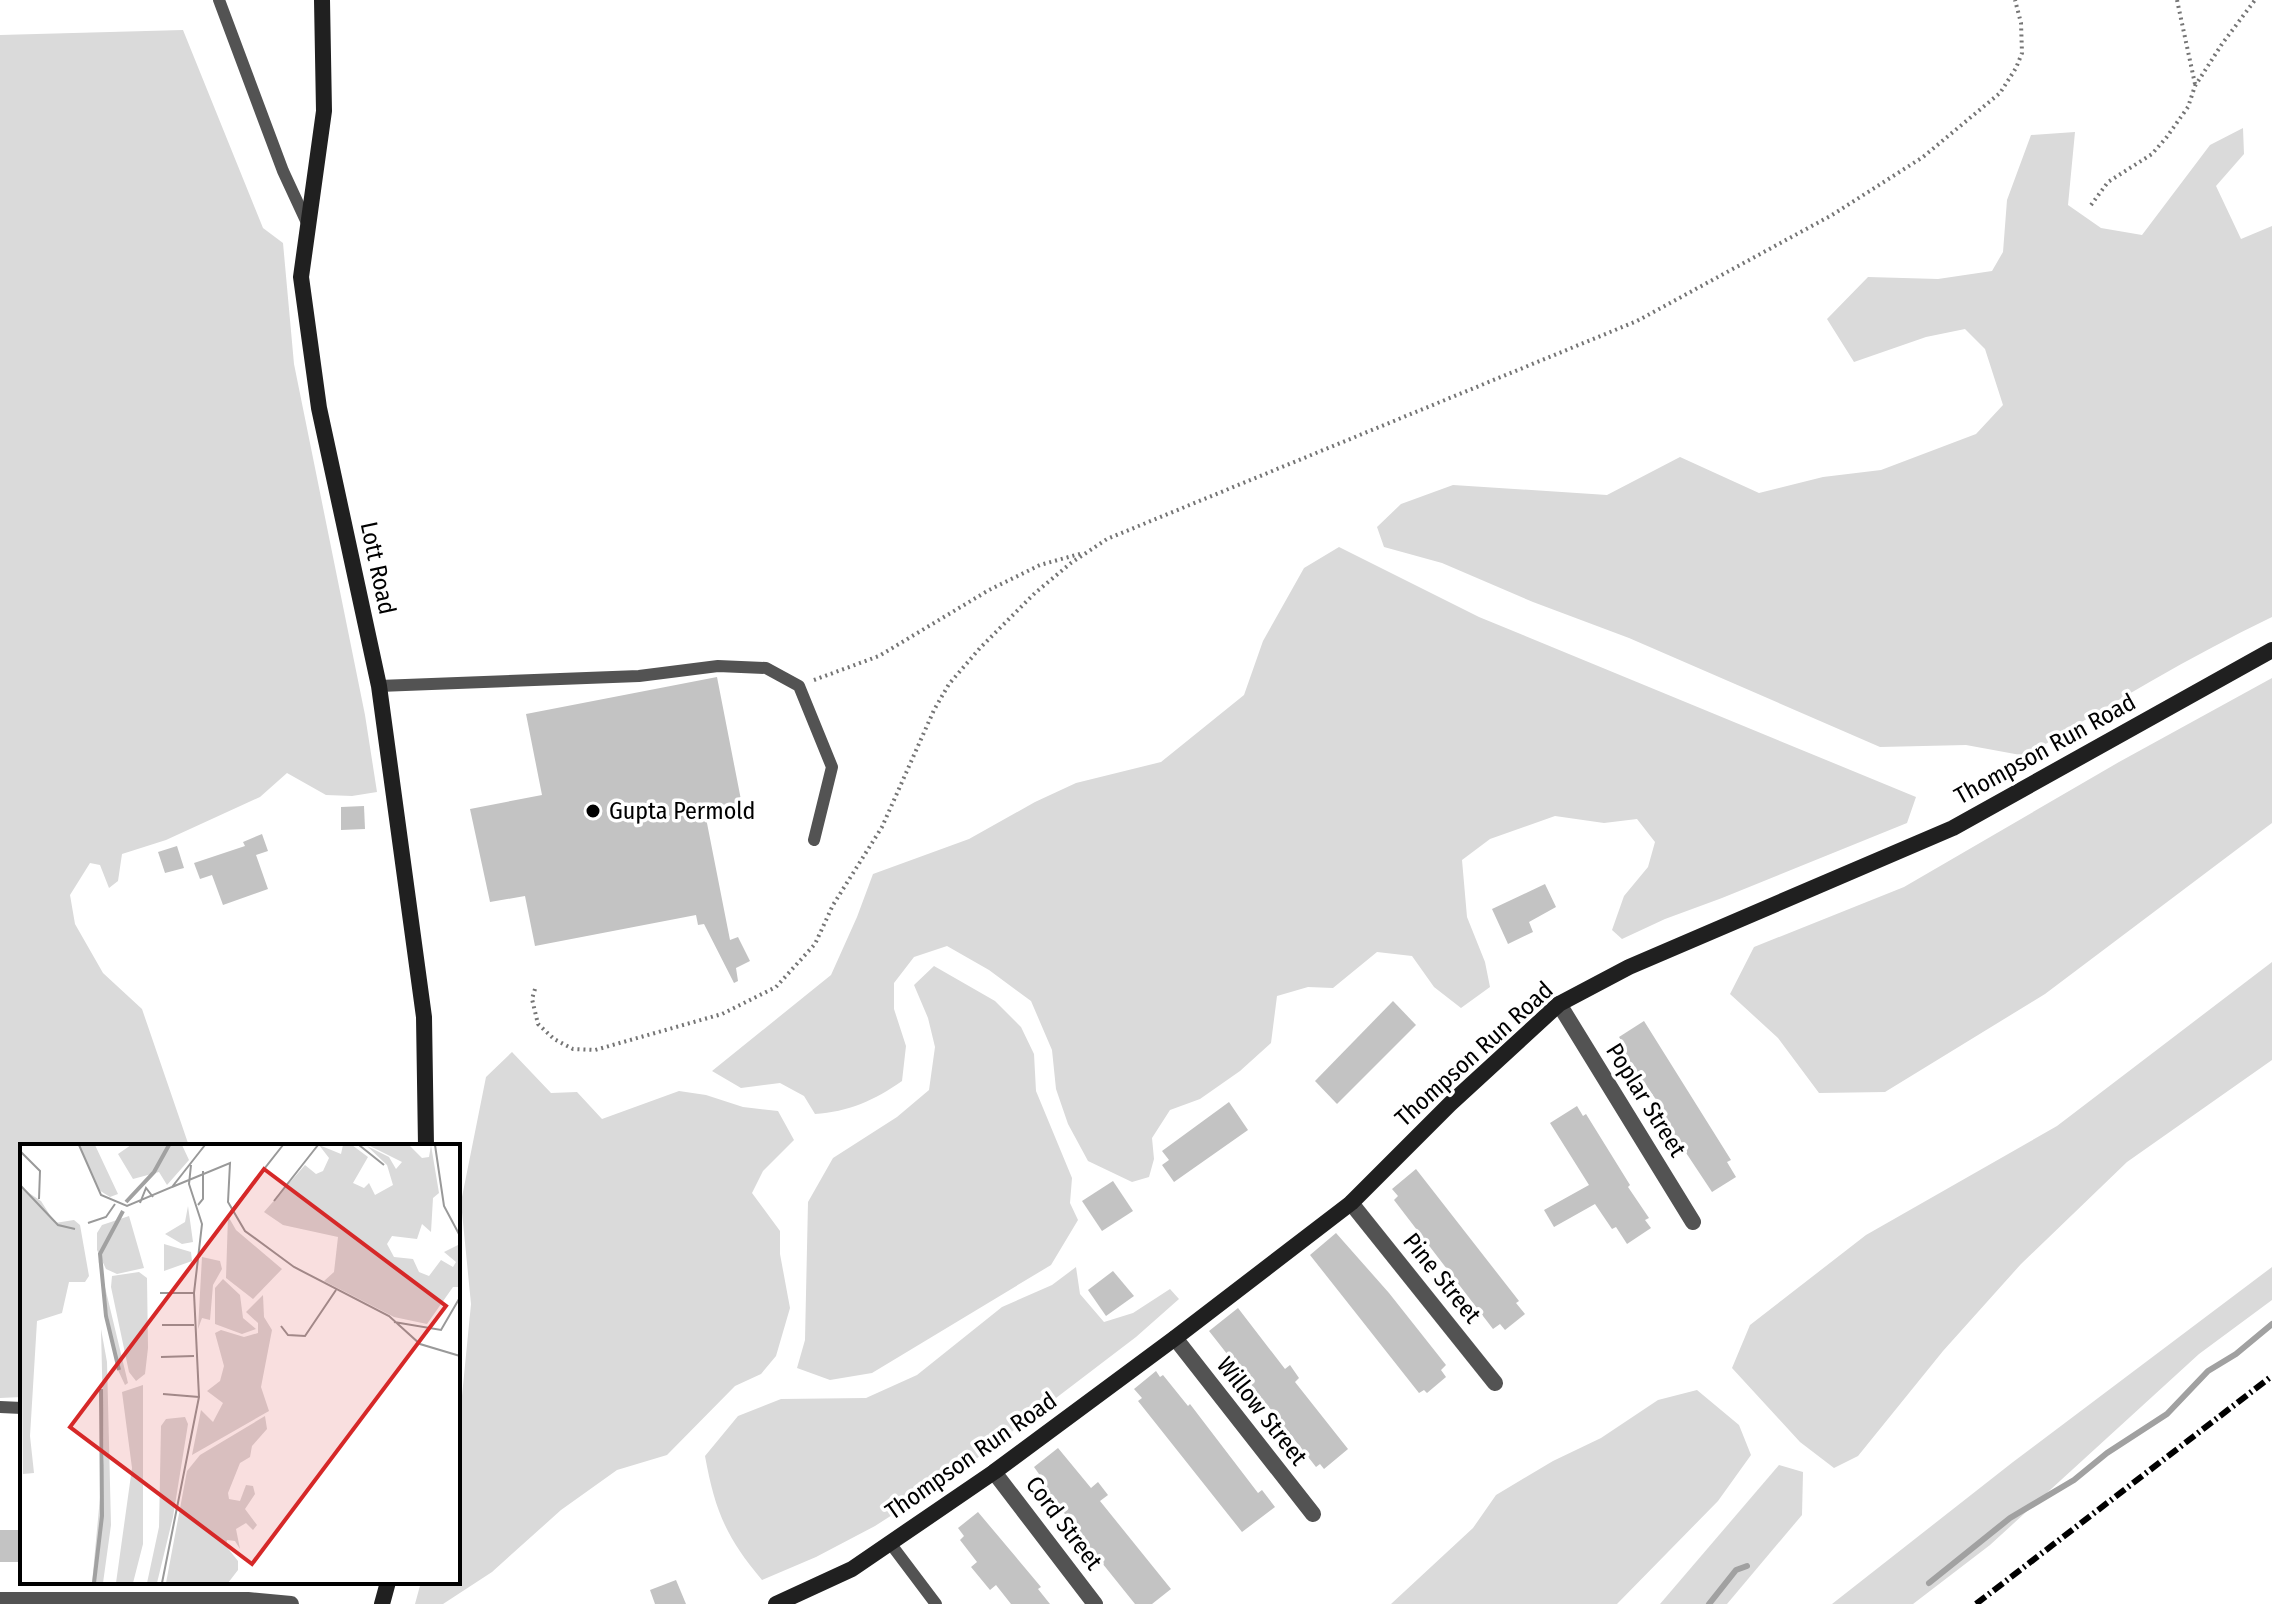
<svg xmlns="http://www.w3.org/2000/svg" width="2272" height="1604" font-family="'Fira Sans Condensed',sans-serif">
<rect width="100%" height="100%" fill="#fff"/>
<!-- green -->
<g fill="#dadada">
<polygon points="183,30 263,228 283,243 294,364 365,715 377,792 352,796 326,795 287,773 260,797 166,840 122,854 118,881 109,888 100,865 90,863 70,895 75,924 103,973 142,1009 189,1146 22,1146 22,1397 0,1398 0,35"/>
<path d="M2243,128L2244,154L2216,186L2241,239L2272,226V617C2187,658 2107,706 2026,756L1966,745L1880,747L1629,638L1533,602L1442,563L1384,547L1377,527L1401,504L1453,485L1607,495L1680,457L1759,493L1823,477L1881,470L1976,434L2003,405L1985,349L1965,329L1926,337L1854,362L1827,319L1868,277L1938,279L1992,271L2003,252L2007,200L2031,135L2075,132L2068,205L2101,228L2142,235L2210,145Z"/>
<path d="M1339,547L1479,617L1916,797L1907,823L1722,898L1665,919L1622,939L1612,930L1624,896L1648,867L1655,842L1637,819L1604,823L1555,816L1490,839L1462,860L1467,917L1485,962L1490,987L1461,1008L1434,987L1412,956L1377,952L1333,988L1308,987L1277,996L1271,1043L1240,1071L1200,1099L1170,1110L1152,1138L1154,1159L1149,1177L1132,1182L1088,1161L1068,1124L1056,1089L1052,1050L1031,1001L989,970L947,946L914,957L894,983V1009L906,1046L902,1081C875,1100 848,1112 815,1114L804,1096L780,1083L741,1088L712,1071L831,975L857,917L873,874L969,839L1035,802L1076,783L1161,762L1244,695L1263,641L1304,568Z"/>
<polygon points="2272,678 2272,823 2045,994 1885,1092 1819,1093 1778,1038 1730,994 1754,947 1904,887 2119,762"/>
<polygon points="2272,962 2272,1060 2127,1162 2021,1264 1943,1351 1858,1456 1834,1468 1800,1442 1732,1368 1750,1325 1866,1235 2057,1126"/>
<polygon points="934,966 995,1001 1021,1027 1034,1054 1036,1091 1072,1178 1070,1203 1078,1220 1051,1265 872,1373 830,1380 797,1368 805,1340 808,1202 833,1158 897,1117 929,1090 935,1047 928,1018 914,985"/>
<polygon points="512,1052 551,1093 577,1092 602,1119 679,1091 706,1095 743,1107 778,1111 794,1140 763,1171 752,1193 780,1231 780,1254 790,1308 776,1356 761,1374 735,1386 667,1455 617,1470 561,1510 492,1572 443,1604 415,1604 421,1582 458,1582 462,1396 471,1304 461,1202 486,1077"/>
<path d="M1076,1267L1080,1294L1104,1322L1133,1313L1170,1289L1179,1299L1136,1337L959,1472L875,1526L816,1557L762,1580C726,1537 715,1511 705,1456L738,1416L781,1399L866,1398L917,1375L1002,1307L1052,1285Z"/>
<polygon points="2272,1267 2272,1300 2199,1354 1990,1545 1913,1604 1832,1604 2013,1462"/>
<polygon points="1697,1390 1739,1425 1751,1455 1718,1501 1617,1604 1391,1604 1473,1528 1496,1495 1553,1461 1601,1438 1658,1400"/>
<polygon points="1779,1465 1803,1472 1802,1515 1727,1604 1660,1604"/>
</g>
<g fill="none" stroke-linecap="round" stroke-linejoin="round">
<!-- stream -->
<g stroke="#a1a1a1" stroke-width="6">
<polyline points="1929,1583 2010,1518 2074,1480 2107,1453 2167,1414 2208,1371 2236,1354 2272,1324"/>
<polyline points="1709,1604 1736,1570 1747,1566"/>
</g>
</g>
<!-- building -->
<g fill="#c3c3c3">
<polygon points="717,677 742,805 705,813 730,940 738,937 750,961 736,968 738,981 734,983 704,924 698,925 696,915 535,946 525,896 490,902 470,809 542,795 526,714"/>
<polygon points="364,806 365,829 341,830 341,807"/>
<polygon points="262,834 268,851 256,855 268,889 223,905 212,875 200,879 194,863 245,846 243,842"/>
<polygon points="177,846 184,868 165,873 158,852"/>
<polygon points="1545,884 1556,907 1529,922 1533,932 1508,944 1492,909"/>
<polygon points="1393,1001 1416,1025 1337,1104 1315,1081"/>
<polygon points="1644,1021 1731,1160 1727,1162 1736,1177 1712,1192 1659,1112 1663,1110 1621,1048 1625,1046 1619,1037"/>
<polygon points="1229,1102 1248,1130 1174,1182 1162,1165 1169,1160 1162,1151"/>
<polygon points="1577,1106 1583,1116 1586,1114 1630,1185 1628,1187 1649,1218 1645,1220 1651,1228 1627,1244 1616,1227 1612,1229 1595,1204 1554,1227 1544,1210 1589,1185 1550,1123"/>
<polygon points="1416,1169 1519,1301 1516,1303 1525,1314 1505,1330 1500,1324 1493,1329 1394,1200 1398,1196 1392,1189"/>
<polygon points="1113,1181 1133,1211 1102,1231 1082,1201"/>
<polygon points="1336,1233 1389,1293 1446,1365 1441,1370 1446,1377 1427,1393 1424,1390 1419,1393 1310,1255"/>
<polygon points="1113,1271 1134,1296 1106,1316 1088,1290"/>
<polygon points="1238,1308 1285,1369 1290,1365 1299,1378 1295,1382 1348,1449 1324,1469 1320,1464 1316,1467 1209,1331"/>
<polygon points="1156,1371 1160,1377 1163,1375 1188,1406 1190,1404 1258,1493 1262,1490 1275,1507 1242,1532 1138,1401 1142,1398 1134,1389"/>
<polygon points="1058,1448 1091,1488 1098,1482 1108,1495 1100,1501 1171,1589 1152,1604 1135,1604 1090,1548 1088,1550 1076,1534 1080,1532 1034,1477 1039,1474 1034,1467"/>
<polygon points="978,1512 1041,1587 1038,1589 1050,1604 1011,1604 996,1585 990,1590 971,1567 977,1562 960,1540 964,1536 958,1528"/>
<rect x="0" y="1530" width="22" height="32"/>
<polygon points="676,1580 686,1604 655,1604 650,1590"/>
</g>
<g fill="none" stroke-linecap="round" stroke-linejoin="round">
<!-- path -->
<g stroke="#757575" stroke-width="4" stroke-dasharray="2 4" stroke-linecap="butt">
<polyline points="2177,0 2195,84"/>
<polyline points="2091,205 2108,182 2152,154 2166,138 2188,107 2195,86 2222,44 2255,0"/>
<polyline points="814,680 879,656 989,590 1040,565 1083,553"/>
<polyline points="535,989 532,999 538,1024 554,1039 573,1049 595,1050 722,1014 776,987 815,944 833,905 882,827 934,710 949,684 980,648 1035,593 1071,563 1107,539 1637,321 1832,215 1923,157 2000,93 2016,68 2022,53 2021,23 2015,0"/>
</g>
<!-- lane -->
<g stroke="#535353" stroke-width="12">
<polyline points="219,0 283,171 308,225"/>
<polyline points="379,686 639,676 718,666 766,668 799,686 832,767 814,840"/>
<polyline points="0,1407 22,1408"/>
<polyline points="890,1543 936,1604"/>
</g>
<!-- street -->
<g stroke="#535353" stroke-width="16">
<polyline points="1559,1004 1693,1222"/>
<polyline points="1351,1203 1495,1383"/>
<polyline points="1175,1338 1313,1514"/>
<polyline points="994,1472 1095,1604"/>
<polyline points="0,1600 248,1600 291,1604"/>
</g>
<!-- secondary -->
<g stroke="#202020" stroke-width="16">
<polyline points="322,0 324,111 301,277 319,408 379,686 424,1017 426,1146"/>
<polyline points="382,1604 388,1582"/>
<polyline points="776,1604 852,1569 994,1472 1175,1338 1351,1203 1450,1104 1559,1004 1629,967 1953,828 2272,650"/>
</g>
<!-- rail -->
<polyline stroke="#000" stroke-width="6" stroke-dasharray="12 4 2 4" stroke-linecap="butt" points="1976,1604 2272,1376"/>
</g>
<!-- markers -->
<circle fill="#000" stroke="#fff" stroke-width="3" cx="593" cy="811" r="8"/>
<g text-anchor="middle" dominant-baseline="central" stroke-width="7" stroke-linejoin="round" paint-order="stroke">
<!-- street labels -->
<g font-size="24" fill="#000" stroke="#fff">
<text transform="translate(378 568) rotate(78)">Lott Road</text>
<text transform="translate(2045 749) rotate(-29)">Thompson Run Road</text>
<text transform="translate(1474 1054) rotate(-42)">Thompson Run Road</text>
<text transform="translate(1646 1100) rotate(58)">Poplar Street</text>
<text transform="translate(1442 1278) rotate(51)">Pine Street</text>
<text transform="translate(1262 1411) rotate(52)">Willow Street</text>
<text transform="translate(971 1456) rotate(-35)">Thompson Run Road</text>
<text transform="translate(1064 1523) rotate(53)">Cord Street</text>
</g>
<!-- poi labels -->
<g font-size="24" fill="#000" stroke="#fff" text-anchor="start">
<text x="609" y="811">Gupta Permold</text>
</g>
</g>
<!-- overview -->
<g transform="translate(20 1144)">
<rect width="440" height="440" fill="#fff"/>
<path d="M59,1H75L98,50L90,53L79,46ZM111,1H162L169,16L147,41L139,28L113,35L98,10ZM299,1L321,10L323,1H332L348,13L333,39L344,44L349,39L355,51L373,41L367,21L347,2L369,13L376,25L382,18L348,1H389L402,14L409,13L411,1L419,49L413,54L411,88L402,80L397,95L372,92L367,100L374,113L393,115L399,128L409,132L421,116L433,123L436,118L424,108L440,100V143H433L407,180L374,173L304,137L314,128L318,93L263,81L244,68L285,21L296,30L303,27L309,14ZM0,43L21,57L35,79L54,76L60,81L69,132L65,138H49L42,169L17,177L10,292L14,329L3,330ZM168,62L173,98L162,100L145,90L165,78ZM109,72L124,124L97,130L86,125L77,106V89L82,81ZM208,72L216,86L262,125L233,155L206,134ZM144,100L171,108L172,117L144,127ZM182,113L200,117L202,125L193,141L190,176L182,174L178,185ZM78,114L108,239L105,241L97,224ZM119,128L127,134L128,204L125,230L116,237L109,228L91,143L92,132ZM203,135L220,151L223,174L236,185L222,190L195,180V144ZM243,151L244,173L252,186L241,243L249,267L172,311L181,266L193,278L203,259L187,247L200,237L204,222L195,189L201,186L224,193L238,189V179L226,168ZM81,185L87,218L91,381L83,439H72L84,311ZM123,241V400L113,439H96L112,324L102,248ZM245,272L247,285L232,302L230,313L220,319L208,349L209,355L220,357L226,341L233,342L235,350L225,365L237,381L233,386L226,379L216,385L220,405L215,397L207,396L206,402L218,417V426L208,439H146L167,327L180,311ZM165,273L168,280L153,373L137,439H127L139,383L141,282L146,275Z" fill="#dadada"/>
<path fill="none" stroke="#a1a1a1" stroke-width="4" d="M106,58L134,28L149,1M99,226L86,172L80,110L103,67M74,439L82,372L81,245"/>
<path fill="none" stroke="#999" stroke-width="2" d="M59,1L81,51L107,62L152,43L185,1M339,1L364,21M415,1L424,62L440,92M0,7L20,27L19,55M0,41L38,81L55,85M152,43L210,19L208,58L225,87L274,123L369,172L400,200L440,212M254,57L298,1M120,59L126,44L133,53M178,61L183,55V27M211,67L263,1M68,79L86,73L95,60M140,149H174M374,178L421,186L439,155M142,181H174M261,182L268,191L285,192L316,146M141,213L174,212M143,250L179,253M142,439L179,253L174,149L182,80L169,40L171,21"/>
<path fill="#d62828" fill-opacity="0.15" stroke="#d62828" stroke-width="4" d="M244,25L426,162L232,420L50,283Z"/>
<rect width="440" height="440" fill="none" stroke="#000" stroke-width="4"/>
</g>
</svg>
